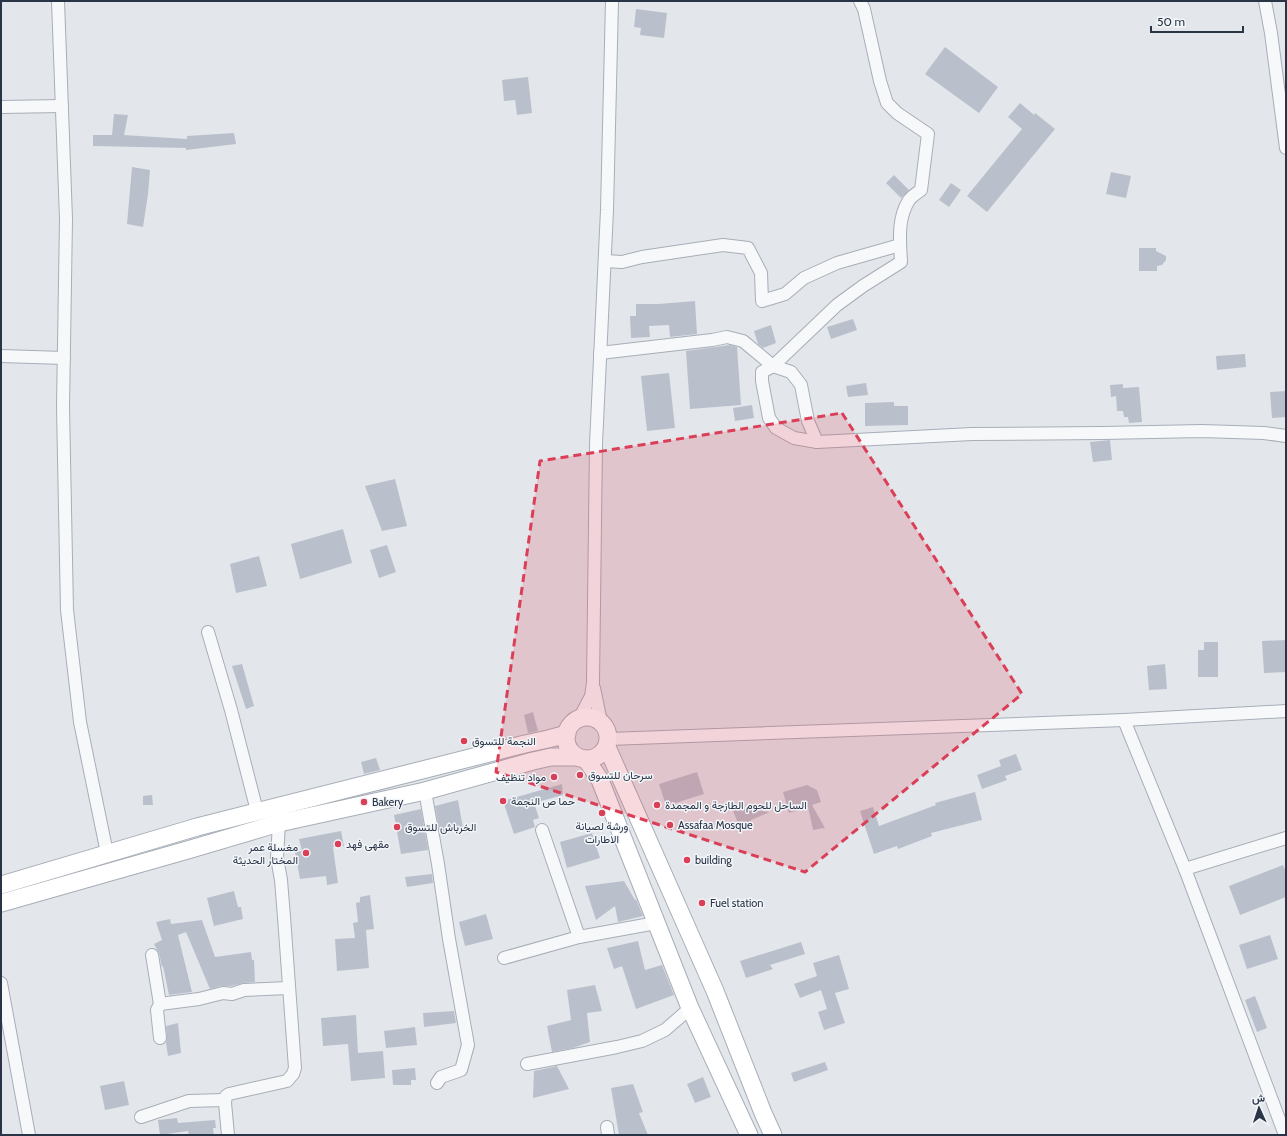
<svg xmlns="http://www.w3.org/2000/svg" width="1287" height="1136" font-family="Cabin,Vazirmatn,sans-serif">
<rect width="100%" height="100%" fill="#e3e7ec"/>
<!-- building -->
<g fill="#bac0cb">
<polygon points="636,9 667,13 664,38 640,35 641,28 634,27"/>
<polygon points="945,47 998,87 979,113 925,74"/>
<polygon points="528,77 532,113 517,115 515,100 504,101 502,80"/>
<polygon points="1020,103 1034,115 1035,113 1055,129 987,212 967,196 1022,129 1008,117"/>
<polygon points="114,114 128,115 124,135 187,139 187,136 234,133 236,144 186,150 186,148 93,146 93,135 112,135"/>
<polygon points="132,167 150,170 148,194 143,227 127,224"/>
<polygon points="1111,172 1131,176 1126,198 1106,194"/>
<polygon points="894,175 909,190 901,198 886,183"/>
<polygon points="951,183 961,190 949,207 939,200"/>
<polygon points="1139,248 1156,248 1156,251 1166,256 1166,260 1162,265 1157,266 1157,271 1139,271"/>
<polygon points="695,301 697,334 670,337 669,325 649,326 650,337 631,338 630,316 636,316 636,304 658,304"/>
<polygon points="853,319 857,330 831,339 827,327"/>
<polygon points="771,325 776,343 763,348 758,344 754,331"/>
<polygon points="730,345 737,347 741,405 690,409 686,351"/>
<polygon points="1245,354 1246,367 1217,370 1216,356"/>
<polygon points="669,373 675,428 647,431 641,376"/>
<polygon points="866,383 868,395 848,397 846,386"/>
<polygon points="1123,384 1123,388 1139,387 1142,422 1129,423 1128,417 1124,417 1123,411 1117,411 1116,396 1111,397 1110,385"/>
<polygon points="1286,391 1286,417 1272,418 1270,392"/>
<polygon points="894,402 894,406 908,406 908,425 865,426 865,403"/>
<polygon points="752,405 754,418 735,421 733,408"/>
<polygon points="1110,440 1112,460 1093,462 1090,442"/>
<polygon points="395,479 407,526 382,531 365,486"/>
<polygon points="343,529 352,563 300,579 291,544"/>
<polygon points="387,545 396,572 379,578 370,550"/>
<polygon points="259,556 267,586 236,593 230,564"/>
<polygon points="1286,640 1286,672 1264,673 1262,641"/>
<polygon points="1204,642 1218,642 1218,677 1198,677 1198,650 1204,650"/>
<polygon points="242,664 254,706 246,709 232,666"/>
<polygon points="1165,664 1167,689 1149,690 1147,666"/>
<polygon points="533,712 538,731 528,733 524,715"/>
<polygon points="1016,754 1022,770 1005,776 1007,780 982,789 977,775 1001,766 999,760"/>
<polygon points="376,758 380,770 364,774 361,762"/>
<polygon points="697,772 704,794 666,806 659,784"/>
<polygon points="562,784 563,795 534,803 539,818 533,820 535,827 514,834 503,801"/>
<polygon points="807,785 817,790 821,802 812,805 825,828 813,830 808,807 789,813 783,792"/>
<polygon points="975,792 982,820 931,833 932,836 898,849 897,846 874,854 860,811 873,807 879,826 936,805 935,803"/>
<polygon points="152,795 153,805 143,805 143,796"/>
<polygon points="458,800 463,828 440,834 435,806"/>
<polygon points="732,808 752,810 770,812 751,820 751,821 739,826"/>
<polygon points="421,809 428,850 401,854 394,815"/>
<polygon points="341,831 344,846 333,847 338,883 327,885 326,876 300,879 295,852 302,851 299,839"/>
<polygon points="592,833 600,858 567,868 560,842"/>
<polygon points="1283,865 1286,872 1286,897 1240,915 1229,886"/>
<polygon points="432,874 433,883 407,887 405,877"/>
<polygon points="624,881 635,900 636,899 643,916 618,922 615,906 596,920 585,886"/>
<polygon points="234,891 238,907 241,907 243,919 214,926 207,898"/>
<polygon points="370,895 374,929 366,930 369,968 337,971 335,939 355,938 353,923 358,922 356,903 360,902 360,897"/>
<polygon points="486,914 493,939 465,946 459,922"/>
<polygon points="170,919 171,924 202,920 215,957 251,952 252,960 254,960 255,982 243,983 231,986 221,986 210,989 186,932 178,935 192,992 169,995 163,966 162,967 159,953 154,944 162,940 156,922"/>
<polygon points="1270,935 1278,959 1247,969 1239,945"/>
<polygon points="638,941 645,970 662,965 674,995 636,1009 622,966 614,969 607,948"/>
<polygon points="801,942 805,954 770,965 773,969 746,978 740,961"/>
<polygon points="839,955 849,989 835,993 845,1023 824,1030 818,1012 827,1009 821,990 800,998 794,984 817,976 813,963"/>
<polygon points="595,985 602,1011 587,1013 590,1042 573,1048 552,1052 547,1026 571,1020 567,990"/>
<polygon points="1255,996 1267,1028 1257,1032 1245,1000"/>
<polygon points="454,1011 456,1023 424,1027 423,1013"/>
<polygon points="356,1015 358,1053 383,1051 385,1078 351,1081 348,1044 323,1046 321,1018"/>
<polygon points="178,1023 181,1053 168,1056 166,1043 167,1038 166,1026"/>
<polygon points="415,1027 417,1045 386,1048 384,1031"/>
<polygon points="825,1062 828,1070 794,1082 791,1073"/>
<polygon points="557,1066 569,1089 533,1098 534,1071"/>
<polygon points="415,1068 416,1080 411,1080 411,1085 393,1085 392,1070"/>
<polygon points="703,1077 711,1097 695,1103 687,1084"/>
<polygon points="124,1081 129,1105 105,1110 100,1086"/>
<polygon points="633,1084 643,1112 639,1113 648,1135 619,1135 611,1088"/>
<polygon points="177,1118 178,1123 215,1120 216,1128 213,1128 214,1135 189,1135 188,1131 160,1135 158,1120"/>
</g>
<g fill="none" stroke-linecap="round" stroke-linejoin="round">
<defs>
<g id="minor">
<polyline points="58,1 66,219 63,407 67,610 80,722 107,853"/>
<polyline points="1265,1 1271,33 1286,148"/>
<polyline points="1,107 62,106"/>
<polyline points="605,261 622,262 642,257 723,245 748,248 761,273 762,301 785,294 804,278 837,263 900,245"/>
<polyline points="600,353 712,340 727,337 743,341 773,366 762,372 762,381 769,418 776,428 794,438 817,442 972,434 1102,433 1202,431 1264,433 1286,436"/>
<polyline points="1,356 64,358"/>
<path d="M817,442L808,421L801,385L791,372L773,366L837,305L863,286L901,262C900,241 897,219 909,200C912,196 917,193 921,190L928,134L897,113L887,103L880,81L864,9L860,1"/>
<polyline points="208,632 231,710 257,811"/>
<polyline points="594,688 601,722"/>
<polyline points="579,719 591,696 593,683 596,444 607,210 612,1"/>
<polyline points="1124,720 1185,869 1285,1135"/>
<polyline points="609,739 1124,720 1286,711"/>
<polyline points="425,791 438,864 449,939 468,1045 461,1070 441,1077 437,1083"/>
<polyline points="542,830 579,937"/>
<polyline points="1185,869 1286,838"/>
<polyline points="152,955 160,1004 199,999 223,993 232,994 244,990 288,988"/>
<polyline points="504,958 579,937 656,923"/>
<polyline points="1,983 29,1135"/>
<polyline points="160,1038 157,1010 160,1004"/>
<polyline points="527,1064 617,1047 642,1041 665,1030 680,1017 690,1008"/>
<polyline points="141,1117 189,1101 224,1100"/>
<polyline points="607,1127 608,1135"/>
<polyline points="228,1135 225,1103 226,1096 229,1094 287,1081 293,1074 295,1068 284,917 281,880 277,858 279,823"/>
</g>
<g id="secondary">
<circle cx="587" cy="738" r="21"/>
<polyline points="607,747 715,991 763,1113 773,1135"/>
<polyline points="586,759 600,780 690,1008 749,1135"/>
<polyline points="1,885 197,827 525,744 548,739 567,734"/>
<polyline points="1,903 191,849 279,823 425,791 533,761 551,757 577,757"/>
</g>
</defs>
<!-- minor casing -->
<use href="#minor" stroke="#a7aeb7" stroke-width="14"/>
<!-- secondary casing -->
<use href="#secondary" stroke="#a7aeb7" stroke-width="19"/>
<!-- minor -->
<use href="#minor" stroke="#f7f8fa" stroke-width="12"/>
<!-- secondary -->
<use href="#secondary" stroke="#fff" stroke-width="17"/>
</g>
<!-- marked area -->
<path fill="#db3f57" fill-opacity="0.2" stroke="#db3f57" stroke-width="3" stroke-dasharray="8 5" stroke-linejoin="round" d="M842,413L1022,694L805,872L496,772L540,461Z"/>
<!-- markers -->
<g fill="#db3f57" stroke="#f3f6f9" stroke-width="1.5">
<circle cx="464" cy="741" r="4"/>
<circle cx="580" cy="775" r="4"/>
<circle cx="554" cy="777" r="4"/>
<circle cx="503" cy="801" r="4"/>
<circle cx="364" cy="802" r="4"/>
<circle cx="657" cy="805" r="4"/>
<circle cx="602" cy="813" r="4"/>
<circle cx="670" cy="825" r="4"/>
<circle cx="397" cy="827" r="4"/>
<circle cx="338" cy="844" r="4"/>
<circle cx="306" cy="853" r="4"/>
<circle cx="687" cy="860" r="4"/>
<circle cx="702" cy="903" r="4"/>
</g>
<g text-anchor="middle" dominant-baseline="central" stroke-width="3" stroke-linejoin="round" paint-order="stroke">
<!-- poi labels -->
<g font-size="11" fill="#293447" stroke="#f3f6f9" text-anchor="start">
<text x="472" y="741">النجمة للتسوق</text>
<text x="588" y="775">سرحان للتسوق</text>
<text x="546" y="777" text-anchor="end">مواد تنظيف</text>
<text x="511" y="801">حما ص النجمة</text>
<text x="372" y="802">Bakery</text>
<text x="665" y="805">الساحل للحوم الطازجة و المجمدة</text>
<text x="678" y="825">Assafaa Mosque</text>
<text x="602" y="826" text-anchor="middle">ورشة لصيانة<tspan x="602" dy="13">الاطارات</tspan></text>
<text x="405" y="827">الخرباش للتسوق</text>
<text x="346" y="844">مقهى فهد</text>
<text x="298" y="847" text-anchor="end">مغسلة عمر<tspan x="298" dy="13">المختار الحديثة</tspan></text>
<text x="695" y="860">building</text>
<text x="710" y="903">Fuel station</text>
</g>
</g>
<!-- border -->
<rect width="1287" height="1136" fill="none" stroke="#293447" stroke-width="4"/>
<!-- north arrow -->
<g transform="translate(1259 1108) rotate(357)" stroke="#f3f6f9" stroke-width="3" paint-order="stroke">
<path d="M0-3L7 15L0 10L-7 15Z" fill="#293447"/>
<text y="-6" font-size="11" font-weight="bold" text-anchor="middle" fill="#293447">ش</text>
</g>
<!-- scale -->
<path d="M1151 26v6h92v-6" fill="none" stroke="#293447" stroke-width="2"/>
<text x="1157" y="26" font-size="12" fill="#293447" stroke="#f3f6f9" stroke-width="3" paint-order="stroke">50 m</text>
</svg>
